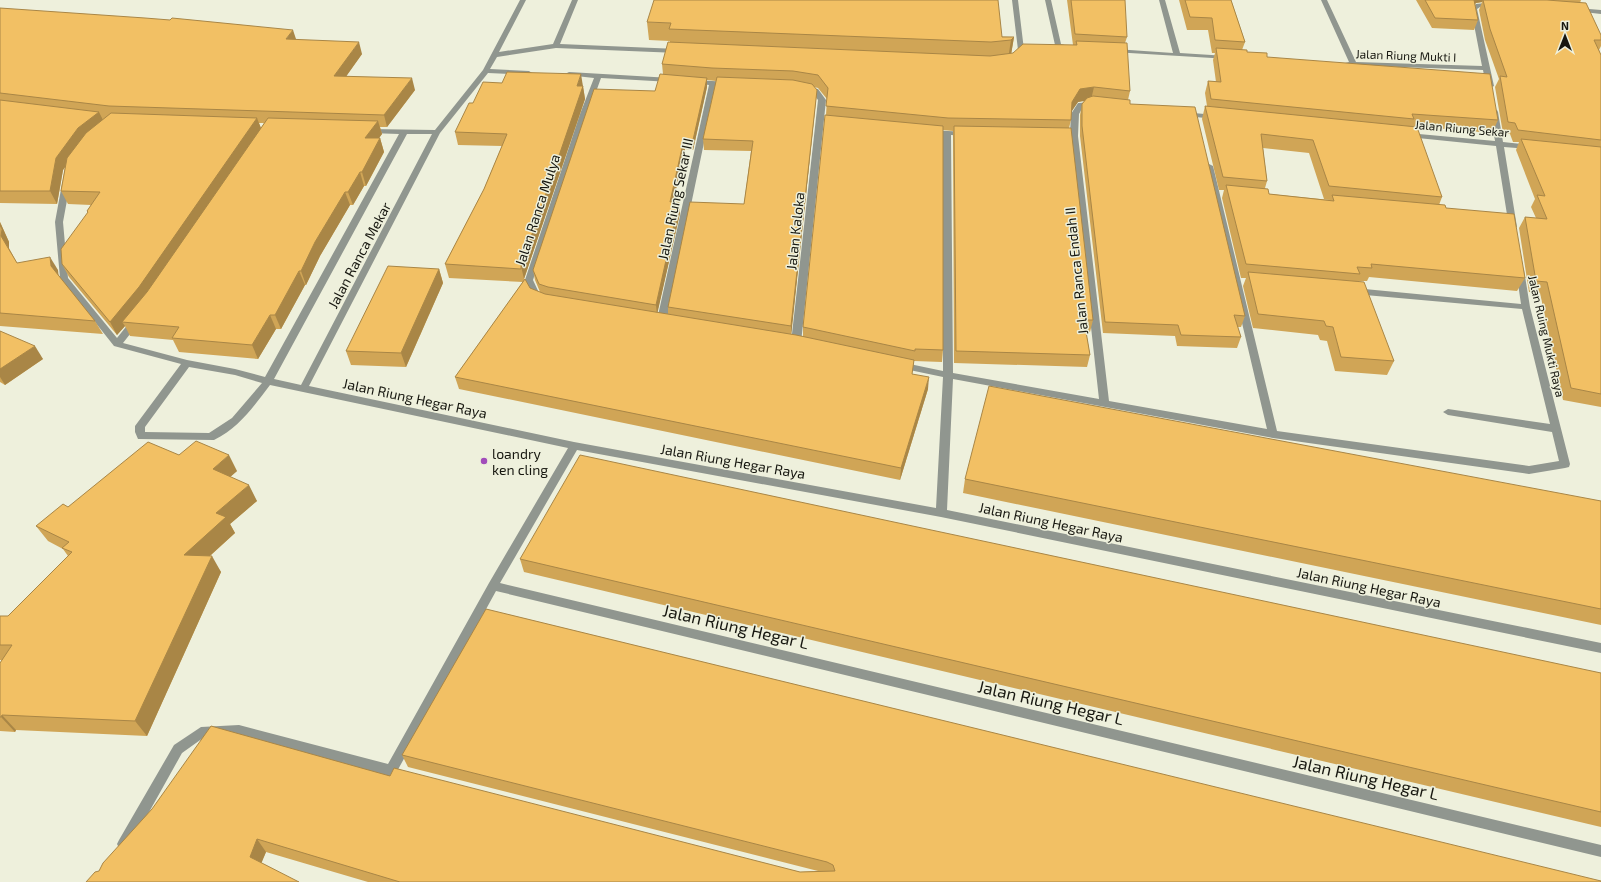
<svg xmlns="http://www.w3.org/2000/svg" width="1601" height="882" font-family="'Exo 2',sans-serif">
<rect width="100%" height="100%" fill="#eef0dc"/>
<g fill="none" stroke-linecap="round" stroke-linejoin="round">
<!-- minor -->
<g fill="#90968f" fill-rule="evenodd">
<path d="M520,0H526L499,52L553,44L572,0H578L560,44L678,49L681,51L678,53L556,48L497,57L490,69L529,71L532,73L529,75L488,73L440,133L309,386L574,442L936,508L943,377L900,368L895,365L900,362L943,371V135L930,134L926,132L930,130L966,132L970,134L966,136L951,135L953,373L1099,399L1070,138H1060L1056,136L1060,134H1070L1071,114L1078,103L1095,102L1099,104L1098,106L1083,107L1079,114L1078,136L1109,401L1267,429L1205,166L1209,164L1213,166L1277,431L1529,466L1559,461L1552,432L1448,415L1443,412L1448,409L1550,424L1522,309L1354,294L1350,291L1354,288L1521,304L1516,270L1520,267L1524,270L1530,307L1570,464L1569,467L1565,468L1529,474L1273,438L953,379L947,510L1601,643V653L941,517L577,450L500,583L1601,845V857L496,591L395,775L391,777L239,735L203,738L182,753L129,848L124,850L119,848L117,844L119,840L174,745L201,727L239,725L388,764L489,583L568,448L270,385C254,406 239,428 214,440L138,439L135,432V426L181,364L114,346L60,278L55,222L62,184L66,182L70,184L63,222L68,278L117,338L133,318L136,317L141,320L123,343L187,360L235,369L265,377L399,134L369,133L365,131L369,129L435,130L483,70ZM407,134H432L301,385L274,379ZM189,367L235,375L262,383L232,418L209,433L145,432V427Z"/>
<polygon points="1012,0 1018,0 1024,50 1017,58 1015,59 1012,57 1018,50"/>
<polygon points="1045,0 1051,0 1061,44 1072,47 1072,49 1055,45"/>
<polygon points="1159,0 1165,0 1180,53 1227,56 1230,58 1229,59 1113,52 1112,51 1115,49 1173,53"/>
<polygon points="1321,0 1327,0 1356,62 1482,66 1471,9 1476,4 1495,2 1495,4 1480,7 1477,9 1494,86 1490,88 1486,86 1483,70 1345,65 1345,63 1349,62"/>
<polygon points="1577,8 1601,10 1601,14 1575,11 1574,10"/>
<polygon points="569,72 671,78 675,80 671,82 601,78 588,114 533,280 540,295 544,299 540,302 533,299 525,280 580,114 594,78 567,75 565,74"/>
<polygon points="695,80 729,82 733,84 729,86 716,85 667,320 662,323 657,320 709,85 693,83 691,82"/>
<polygon points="801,87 818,89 826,100 801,343 796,346 791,343 818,100 813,93 801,91"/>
<polygon points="1491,110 1497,110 1498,112 1503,142 1531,145 1535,147 1531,149 1504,147 1517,227 1513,229 1509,227 1496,146 1408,137 1404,135 1408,133 1495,141 1490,112"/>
<polygon points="1182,112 1216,115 1220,117 1216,119 1185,116 1181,114"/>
</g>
</g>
<!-- wall -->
<g fill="#d0a556" fill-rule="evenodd">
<path d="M1067,0H1113L1127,37L1125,43L1130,91L1128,100L1245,316L1241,327H1237L1241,337L1237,348L1177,346L1175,336L1103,333L1080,136V115L1082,104L1085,100L1078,102L1071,111V120L1069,128L1093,320L1090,332H1086L1090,355L1087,367L954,363L953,138V131L943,130V350L942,362L914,361L912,374L928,389L900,480L459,389L455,377L523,282L449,278L445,264L484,189L502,146L458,145L455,132L473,103L583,86L585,99L524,279V281L530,288L540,292L535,280L533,270L655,91L663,74L662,64L670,42V41L649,40L647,22L1014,37L1011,54L1073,45ZM707,80L716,81L703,139L704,150L751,151L744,204L668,307V314L657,313L680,213L673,202L685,149L693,150L707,87ZM814,87L818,88L827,99L826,115L803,327V337L791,334L816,100L817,90Z"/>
<path d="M1179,0H1231L1245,42L1242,50L1247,52L1498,120L1492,133L1411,126L1442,197L1439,205L1446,208L1525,278L1517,291L1369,277L1367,281H1357V282L1394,361L1387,375L1335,371L1327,341L1320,340L1318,335L1253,328L1243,286L1246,278H1241L1222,198L1224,190H1219L1202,119L1205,106H1207L1205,93L1208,81L1216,82L1213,60L1215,53H1212L1208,30H1187ZM1263,148L1309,153L1324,199L1330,200L1269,194L1265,188L1267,181Z"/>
<polygon points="1416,0 1581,0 1580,3 1601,35 1601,46 1599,50 1601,55 1601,407 1563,400 1540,293 1529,292 1519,228 1525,217 1536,218 1531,207 1535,199 1516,150 1519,142 1513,142 1510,134 1503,133 1495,87 1499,79 1485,40 1479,10 1482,2 1476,3 1475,4 1478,20 1474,30 1432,28"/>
<path d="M0,8L296,40L362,54L346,76L415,90L387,127H380L382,134L379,138H380L384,152L366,186H364L353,205H350L320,256L306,285H305L281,329H276L258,359L179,352L173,340L130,336L125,326L117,335L69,277L62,264L88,213L87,211L91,205L68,204L61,191L65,167L63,170L57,204L0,203ZM259,123H264L261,128Z"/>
<polygon points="0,222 9,242 9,248 17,263 58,270 58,275 95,321 103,334 0,326"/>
<polygon points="439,269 443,283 406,367 351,365 346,351"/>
<polygon points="0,331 43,359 5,385 0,382"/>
<polygon points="179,455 237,471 230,477 257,501 230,524 235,533 210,556 221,572 147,736 16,730 15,732 0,731 0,663 2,660 0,660 0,616 8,616 68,556 63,549 48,541 36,526 68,507"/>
<polygon points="965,479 1601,501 1601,625 963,493"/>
<polygon points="520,559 1601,673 1601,827 524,572"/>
<polygon points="402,755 1601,882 368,882 266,852 261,863 86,882 390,776 800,872 818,871 408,767"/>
</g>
<!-- shaded-wall -->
<g fill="#a98646">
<polygon points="1473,0 1483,0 1482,2 1476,3 1470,8"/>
<polygon points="293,30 297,42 286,39"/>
<polygon points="1014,37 1011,55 1008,59 1011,40"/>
<polygon points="359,42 362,54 338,88 334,76"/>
<polygon points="581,74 585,99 524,279 521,266 577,86"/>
<polygon points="412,78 415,90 387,127 384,115"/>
<polygon points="707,78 707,87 693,150 693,140"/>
<polygon points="1094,87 1091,100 1078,102 1070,114 1072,102 1080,89"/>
<polygon points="817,90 816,100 791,337 791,326"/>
<polygon points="99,112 105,124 84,140 63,170 57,204 50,191 56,158 78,128"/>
<polygon points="257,118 262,131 146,300 122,322 125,326 117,335 110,322"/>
<polygon points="378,121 382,134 369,151 365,138"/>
<polygon points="380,138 384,152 366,186 362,172"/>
<polygon points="684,139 685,149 671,212 670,202"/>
<polygon points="360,172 364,186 353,205 348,192"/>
<polygon points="345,192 350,205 320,256 306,285 301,271 315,242"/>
<polygon points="679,202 680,213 657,315 656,305"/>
<polygon points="0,222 9,242 9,249 1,236"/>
<polygon points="50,257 58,270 59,279 51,266"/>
<polygon points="439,269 443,283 406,367 401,353"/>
<polygon points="299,271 305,285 281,329 275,315"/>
<polygon points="270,315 276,329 258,359 252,345"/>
<polygon points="35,346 43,359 5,385 0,377 0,369"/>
<polygon points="929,377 928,389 900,480 901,468"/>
<polygon points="229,455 237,471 221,485 213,469"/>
<polygon points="249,485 257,501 230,524 235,533 193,571 184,555 216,513"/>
<polygon points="212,556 221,572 147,736 135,721"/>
<polygon points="2,715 16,730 15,732 1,717"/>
<polygon points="257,839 266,852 259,869 250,857"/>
</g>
<!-- building -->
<g fill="#f2c064" stroke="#a98646">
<polygon points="654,0 998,0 1002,37 1014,37 1011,40 991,42 669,29 671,23 647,22"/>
<polygon points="1071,0 1125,0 1127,37 1075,34"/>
<polygon points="1185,0 1231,0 1245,42 1215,40 1212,18 1190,17"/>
<polygon points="1425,0 1474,0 1478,20 1435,18"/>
<polygon points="1483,0 1547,0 1586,3 1601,35 1601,40 1594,40 1601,55 1601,140 1518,130 1515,123 1508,122 1500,76 1507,77 1490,29"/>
<polygon points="0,8 145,18 170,20 172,18 293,30 286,39 359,42 334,76 412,78 384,115 109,106 0,93"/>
<polygon points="1076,41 1127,43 1130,91 1094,87 1080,89 1072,102 1071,120 948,118 826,106 828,88 818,75 793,71 712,68 662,64 668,42 990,56 1013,53 1023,44 1077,45"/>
<polygon points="1216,48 1247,50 1247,52 1267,53 1267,57 1490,74 1498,120 1412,114 1414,119 1211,99 1208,81 1221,82"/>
<polygon points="507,72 581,74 577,86 583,86 521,266 521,269 445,264 484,189 507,134 455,132 469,103 473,103 483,82 502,83"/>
<polygon points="660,74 707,78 693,140 684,139 670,202 679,202 656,305 548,287 539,284 533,270 594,89 655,91"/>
<polygon points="717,77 793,80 812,84 817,90 791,326 668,307 690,202 744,204 753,141 703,139"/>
<polygon points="1093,96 1130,100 1130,104 1195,107 1245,316 1234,315 1241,337 1181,335 1178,325 1105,322 1082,126 1082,104 1087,98"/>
<polygon points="0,100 99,112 78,128 56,158 50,191 0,191"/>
<polygon points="1205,106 1417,127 1442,197 1329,186 1313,140 1261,134 1267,181 1223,177"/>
<polygon points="111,113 257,118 139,287 110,322 62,264 61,249 88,212 87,211 100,192 61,191 67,158 86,133"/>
<polygon points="825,115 943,126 943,350 915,349 915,351 803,327"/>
<polygon points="268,118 378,121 365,138 380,138 362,172 360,172 348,192 345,192 315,242 301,271 299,271 275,315 270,315 252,345 172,338 179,327 122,322 147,292"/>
<polygon points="954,126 1071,128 1093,320 1084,320 1090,355 956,351"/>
<polygon points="1521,139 1601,147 1601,394 1571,388 1547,282 1536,281 1525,217 1547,219 1537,195 1545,196"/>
<polygon points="1226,185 1268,189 1269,194 1334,201 1332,195 1445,205 1446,208 1514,214 1525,278 1371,264 1372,268 1357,267 1360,274 1246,264"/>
<polygon points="0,225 2,229 1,236 17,263 50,257 51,266 95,321 0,313"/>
<polygon points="388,266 439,269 401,353 346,351"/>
<polygon points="1248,272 1364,282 1394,361 1341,357 1333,327 1326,326 1324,321 1258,314"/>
<polygon points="525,279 530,288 545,294 796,335 914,360 912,374 929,377 901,468 455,377"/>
<polygon points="0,331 35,346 0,369"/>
<polygon points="989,386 1601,501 1601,609 965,479"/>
<polygon points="196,441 229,455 213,469 249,485 216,513 226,517 184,555 212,556 135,721 2,715 1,717 0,717 0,663 12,645 0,645 0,616 8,616 72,552 62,548 69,542 36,526 63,504 68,507 148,442 179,455"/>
<polygon points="580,455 1601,673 1601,812 520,559"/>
<polygon points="486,609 1601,881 1601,882 400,882 257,839 250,857 299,882 86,882 95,872 99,871 103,863 152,809 211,726 390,776 394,768 800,872 835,871 833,865 827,862 402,755"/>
</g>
<!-- markers -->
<circle fill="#a14cba" stroke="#eef0dc" stroke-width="1.5" cx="484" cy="461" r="4"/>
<g text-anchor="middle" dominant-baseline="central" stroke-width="3" stroke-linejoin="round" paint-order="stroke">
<!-- far-street labels -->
<g font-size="12" fill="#171710" stroke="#eef0dc">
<text transform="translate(1406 55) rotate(2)">Jalan Riung Mukti I</text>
<text transform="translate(1462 128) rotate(5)">Jalan Riung Sekar</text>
<text transform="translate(1547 336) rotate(77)">Jalan Ruing Mukti Raya</text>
</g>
<!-- street labels -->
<g font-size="14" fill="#171710" stroke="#eef0dc">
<text transform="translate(675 199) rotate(-78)">Jalan Riung Sekar III</text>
<text transform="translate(537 210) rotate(-72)">Jalan Ranca Mulya</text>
<text transform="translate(795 231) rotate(-84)">Jalan Kaloka</text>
<text transform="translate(359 255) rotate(-62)">Jalan Ranca Mekar</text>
<text transform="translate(1076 271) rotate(-96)">Jalan Ranca Endah II</text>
<text transform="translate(415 398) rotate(12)">Jalan Riung Hegar Raya</text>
<text transform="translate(733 461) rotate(10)">Jalan Riung Hegar Raya</text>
<text transform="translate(1051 522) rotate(12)">Jalan Riung Hegar Raya</text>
<text transform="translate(1369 587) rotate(12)">Jalan Riung Hegar Raya</text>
</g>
<!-- poi labels -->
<g font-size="14" fill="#171710" stroke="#eef0dc" text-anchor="start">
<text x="492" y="453">loandry<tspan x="492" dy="16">ken cling</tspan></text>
</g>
<!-- near-street labels -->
<g font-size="17" fill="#171710" stroke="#eef0dc">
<text transform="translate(736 626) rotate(13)">Jalan Riung Hegar L</text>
<text transform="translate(1051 702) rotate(13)">Jalan Riung Hegar L</text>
<text transform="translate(1366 777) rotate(13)">Jalan Riung Hegar L</text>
</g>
</g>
<!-- north arrow -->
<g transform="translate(1565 36)" stroke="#eef0dc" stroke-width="3" paint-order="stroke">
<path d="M0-3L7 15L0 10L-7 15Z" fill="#171710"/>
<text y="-6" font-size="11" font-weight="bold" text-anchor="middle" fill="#171710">N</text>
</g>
</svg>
